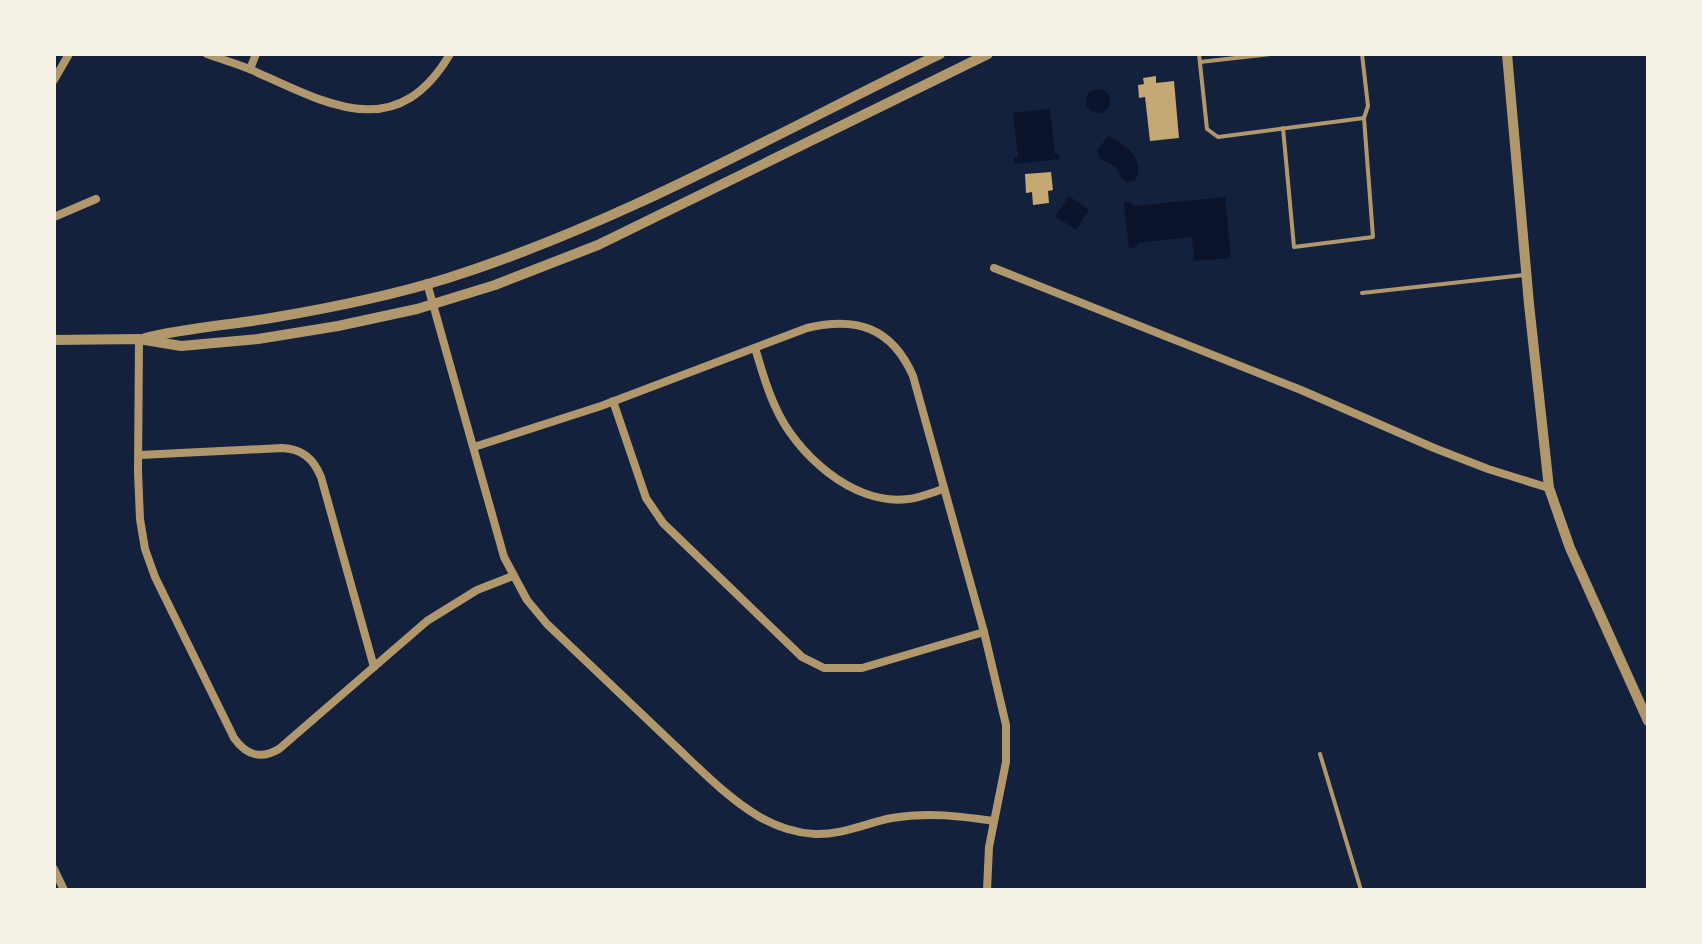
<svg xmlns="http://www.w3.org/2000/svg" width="1702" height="944" font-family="'DM Sans',sans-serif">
<rect width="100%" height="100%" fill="#14213d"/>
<!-- water -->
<g fill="#0b132b">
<circle cx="1098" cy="101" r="12"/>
<polygon points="1050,109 1055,154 1059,154 1060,159 1014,164 1014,158 1018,157 1013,113"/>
<path d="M1108,136C1124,142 1147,161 1135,181L1128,182L1122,179L1116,167L1101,159L1097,151Z"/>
<polygon points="1069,196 1089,210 1076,230 1055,216"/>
<polygon points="1225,197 1231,258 1194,261 1192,237 1137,243 1137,247 1129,248 1124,203 1132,202 1133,206"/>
</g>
<!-- building -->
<g fill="#c6a872">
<polygon points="1156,76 1156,83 1174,81 1179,138 1150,141 1145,97 1139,98 1138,85 1144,84 1143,78"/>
<polygon points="1051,172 1053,190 1048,191 1049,203 1033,205 1032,192 1026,193 1025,174"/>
</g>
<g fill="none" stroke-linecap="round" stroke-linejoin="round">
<!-- service -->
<g stroke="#b1986c" stroke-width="4">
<polyline points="1199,54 1207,129 1218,137 1364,118"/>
<polyline points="1200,62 1271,54"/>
<polyline points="1283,128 1294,247 1373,237 1364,118 1368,106 1362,54"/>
<polyline points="1362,293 1524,275"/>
<polyline points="1320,754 1361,890"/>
</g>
<!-- minor -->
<g stroke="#b1986c" stroke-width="8">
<path d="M207,54C223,60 239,64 254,71C329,105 397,144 450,54"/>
<polyline points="250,69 256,54"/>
<polyline points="54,80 69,54"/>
<polyline points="54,217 96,199"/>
<polyline points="994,268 1301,390 1434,448 1488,469 1549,488"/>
<path d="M427,283L504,557L527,600L547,624C588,663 629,702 670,741C698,767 725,796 758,816C775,826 795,833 815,834C842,835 866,823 892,818C928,812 959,816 994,821"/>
<path d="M139,339L138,472L140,519L145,549L155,577L234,738C246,755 260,760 279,749L427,621L477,590L513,576"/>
<path d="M755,348C761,367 766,387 775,406C795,453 853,506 908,499C919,498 931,493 943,489"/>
<polyline points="613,401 646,498 663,523 802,657 824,668 862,668 984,632"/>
<path d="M474,447L601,406L807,328C857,316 892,328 913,376L984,632L1006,725V762L989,847L987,890"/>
<path d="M140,455L282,448C302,449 313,458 321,477L374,667"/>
<polyline points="54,869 64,890"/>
</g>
<!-- tertiary -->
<g stroke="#b1986c" stroke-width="10">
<polyline points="1507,54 1529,304 1549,488 1570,548 1648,721"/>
<path d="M145,338C187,328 229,325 271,318C330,308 391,296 448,278C621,223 777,133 940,54"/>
<polyline points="54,340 139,339 181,346 258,339 338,326 417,309 495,285 598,245 988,54"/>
</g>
</g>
<!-- border -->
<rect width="1702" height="944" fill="none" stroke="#f6f1e7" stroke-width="112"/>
</svg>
